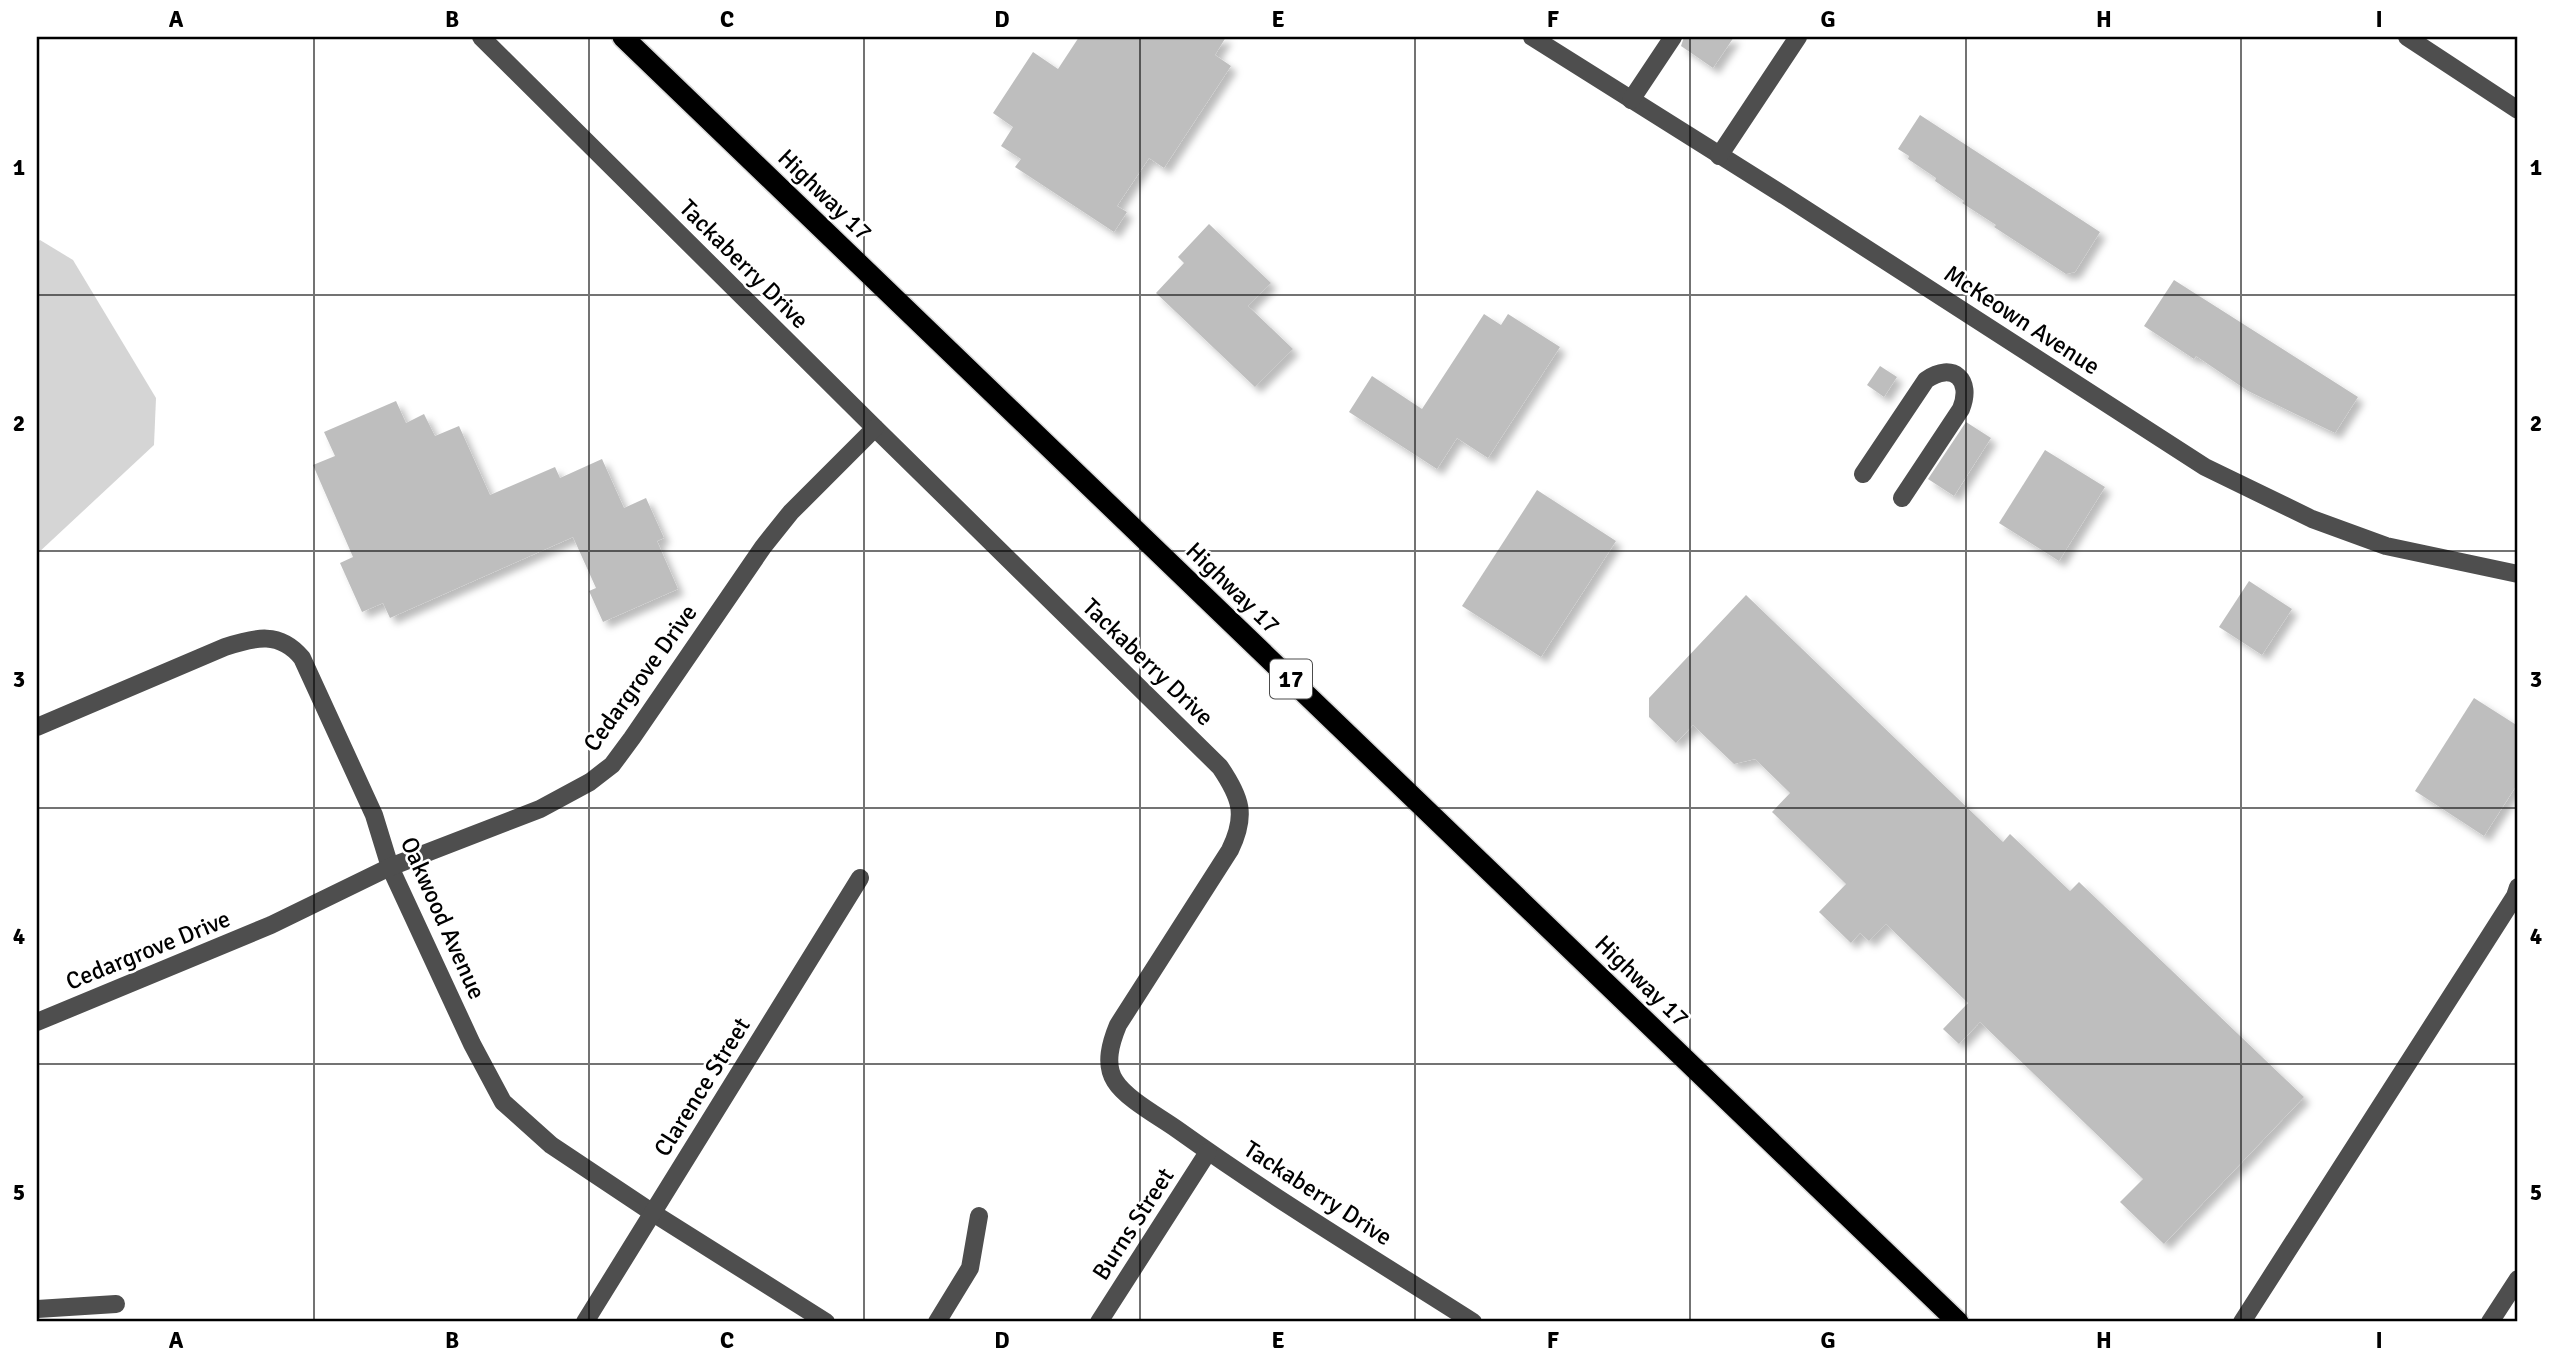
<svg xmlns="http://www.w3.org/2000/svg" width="2555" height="1359" font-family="Signika,sans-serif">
<defs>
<filter id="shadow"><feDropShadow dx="6" dy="6" stdDeviation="3.5" flood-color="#0004"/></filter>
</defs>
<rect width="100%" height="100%" fill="#fff"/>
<!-- green -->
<polygon fill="#d5d5d5" points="40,240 73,260 156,398 154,445 37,554 37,242"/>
<!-- building -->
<g fill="#bebebe" filter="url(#shadow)">
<polygon points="1079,37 1226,37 1215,55 1231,66 1164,168 1149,158 1117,206 1127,212 1114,232 1015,167 1021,159 1001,146 1013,127 993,113 1033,52 1058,69"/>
<polygon points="1684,37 1734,37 1713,68 1681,46"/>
<polygon points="1920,115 2100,232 2075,272 2066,274 1994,227 1996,225 1962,203 1964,201 1935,181 1936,178 1908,159 1909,156 1898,149"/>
<polygon points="1209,224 1271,283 1248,306 1293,349 1255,387 1156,293 1184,263 1178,257"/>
<polygon points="2174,280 2358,397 2335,433 2248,391 2196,356 2194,359 2144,326"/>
<polygon points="1484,314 1501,325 1508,314 1560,347 1488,458 1457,438 1437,469 1349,412 1372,376 1422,409"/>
<polygon points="1880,366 1897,377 1884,397 1867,385"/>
<polygon points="396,401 406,423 424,414 435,436 459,426 490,495 555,467 560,478 602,459 624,508 646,498 664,538 657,541 678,589 603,622 589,591 596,588 573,537 390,618 383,603 362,612 340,563 353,557 313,465 335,456 324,432"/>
<polygon points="1966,422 1991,438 1954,496 1928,479"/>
<polygon points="2045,450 2105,487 2059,561 1999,523"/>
<polygon points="1537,490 1616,541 1541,657 1462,606"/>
<polygon points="2249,581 2292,609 2262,655 2219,627"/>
<polygon points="1746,595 2003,842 2010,834 2070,891 2079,882 2304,1097 2164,1244 2120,1202 2143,1179 1980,1022 1959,1044 1943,1029 1968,1003 1886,924 1869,941 1860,933 1851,943 1819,912 1846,884 1772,812 1790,793 1755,759 1734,764 1693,725 1676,743 1649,717 1649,698"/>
<polygon points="2474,698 2518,726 2518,783 2484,836 2415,791"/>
</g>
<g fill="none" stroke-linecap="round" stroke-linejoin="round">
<defs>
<polyline id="highway" points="623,37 1958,1322"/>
</defs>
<!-- highway casing -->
<use href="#highway" stroke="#dbdbdb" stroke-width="24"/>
<!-- minor -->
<g stroke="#4e4e4e" stroke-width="18">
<path d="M481,37L875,428L1220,767C1241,798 1247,815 1230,850L1118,1025C1111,1042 1104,1064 1115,1081C1126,1099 1160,1117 1178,1130C1273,1198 1374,1259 1473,1322"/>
<polyline points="1532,37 1785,196 2205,467 2312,519 2386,546 2518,574"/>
<polyline points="2407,37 2518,110"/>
<polyline points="1631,100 1673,37"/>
<polyline points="1719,156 1798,37"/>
<path d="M1863,474L1926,380C1953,361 1973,380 1961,409L1902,498"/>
<path d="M37,727L225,647C255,637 280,631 302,658L374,815L390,867L472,1044L503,1102L551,1145L653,1213L826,1322"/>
<polyline points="37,1022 271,925 390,867 540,809 590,782 612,765 632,738 763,547 791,512 875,428"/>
<polyline points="37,1309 116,1304"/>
<polyline points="585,1322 860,878"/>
<polyline points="937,1322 970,1268 979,1216"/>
<polyline points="1099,1322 1208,1152"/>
<polyline points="2242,1322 2478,954 2515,896 2518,887"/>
<polyline points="2490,1322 2518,1279"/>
</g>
<!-- highway -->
<use href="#highway" stroke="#000" stroke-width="21"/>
</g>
<!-- grid -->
<path fill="none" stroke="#000" stroke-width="2" stroke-opacity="0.55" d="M314,37V1322M589,37V1322M864,37V1322M1140,37V1322M1415,37V1322M1690,37V1322M1966,37V1322M2241,37V1322M37,295H2518M37,551H2518M37,808H2518M37,1064H2518"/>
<g text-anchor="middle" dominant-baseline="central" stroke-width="5" stroke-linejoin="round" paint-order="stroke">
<!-- shield labels -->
<rect fill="#fff" stroke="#4c4c4c" stroke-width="2" x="1270" y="659.5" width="42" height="39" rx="5"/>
<g font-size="23" font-weight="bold" fill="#000">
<text x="1291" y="679">17</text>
</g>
<!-- street labels -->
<g font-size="24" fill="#000" stroke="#fff">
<text transform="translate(825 195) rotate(44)">Highway 17</text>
<text transform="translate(744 264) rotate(45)">Tackaberry Drive</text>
<text transform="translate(2022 320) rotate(33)">McKeown Avenue</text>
<text transform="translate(1233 588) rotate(44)">Highway 17</text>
<text transform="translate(1148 662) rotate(44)">Tackaberry Drive</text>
<text transform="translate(640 678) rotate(-54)">Cedargrove Drive</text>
<text transform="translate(443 918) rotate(66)">Oakwood Avenue</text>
<text transform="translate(148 950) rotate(-22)">Cedargrove Drive</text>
<text transform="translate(1642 981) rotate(44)">Highway 17</text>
<text transform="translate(702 1087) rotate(-58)">Clarence Street</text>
<text transform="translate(1318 1193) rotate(33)">Tackaberry Drive</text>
<text transform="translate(1133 1224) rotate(-57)">Burns Street</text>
</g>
</g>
<!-- border -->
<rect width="2555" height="1359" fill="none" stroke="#ffffff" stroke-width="77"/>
<rect x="38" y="38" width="2478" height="1282" fill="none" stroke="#000" stroke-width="2.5"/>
<g font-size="23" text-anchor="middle" font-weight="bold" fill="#000">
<text x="176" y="27">A</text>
<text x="452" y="27">B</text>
<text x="727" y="27">C</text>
<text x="1002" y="27">D</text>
<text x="1278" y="27">E</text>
<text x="1553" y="27">F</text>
<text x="1828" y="27">G</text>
<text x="2104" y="27">H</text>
<text x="2379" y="27">I</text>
<text x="19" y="175">1</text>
<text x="2536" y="175">1</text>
<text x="19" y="431">2</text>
<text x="2536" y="431">2</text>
<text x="19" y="687">3</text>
<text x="2536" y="687">3</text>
<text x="19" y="944">4</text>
<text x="2536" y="944">4</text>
<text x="19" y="1200">5</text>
<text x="2536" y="1200">5</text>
<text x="176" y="1348">A</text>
<text x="452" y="1348">B</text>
<text x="727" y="1348">C</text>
<text x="1002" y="1348">D</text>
<text x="1278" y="1348">E</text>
<text x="1553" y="1348">F</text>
<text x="1828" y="1348">G</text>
<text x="2104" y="1348">H</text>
<text x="2379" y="1348">I</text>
</g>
</svg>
